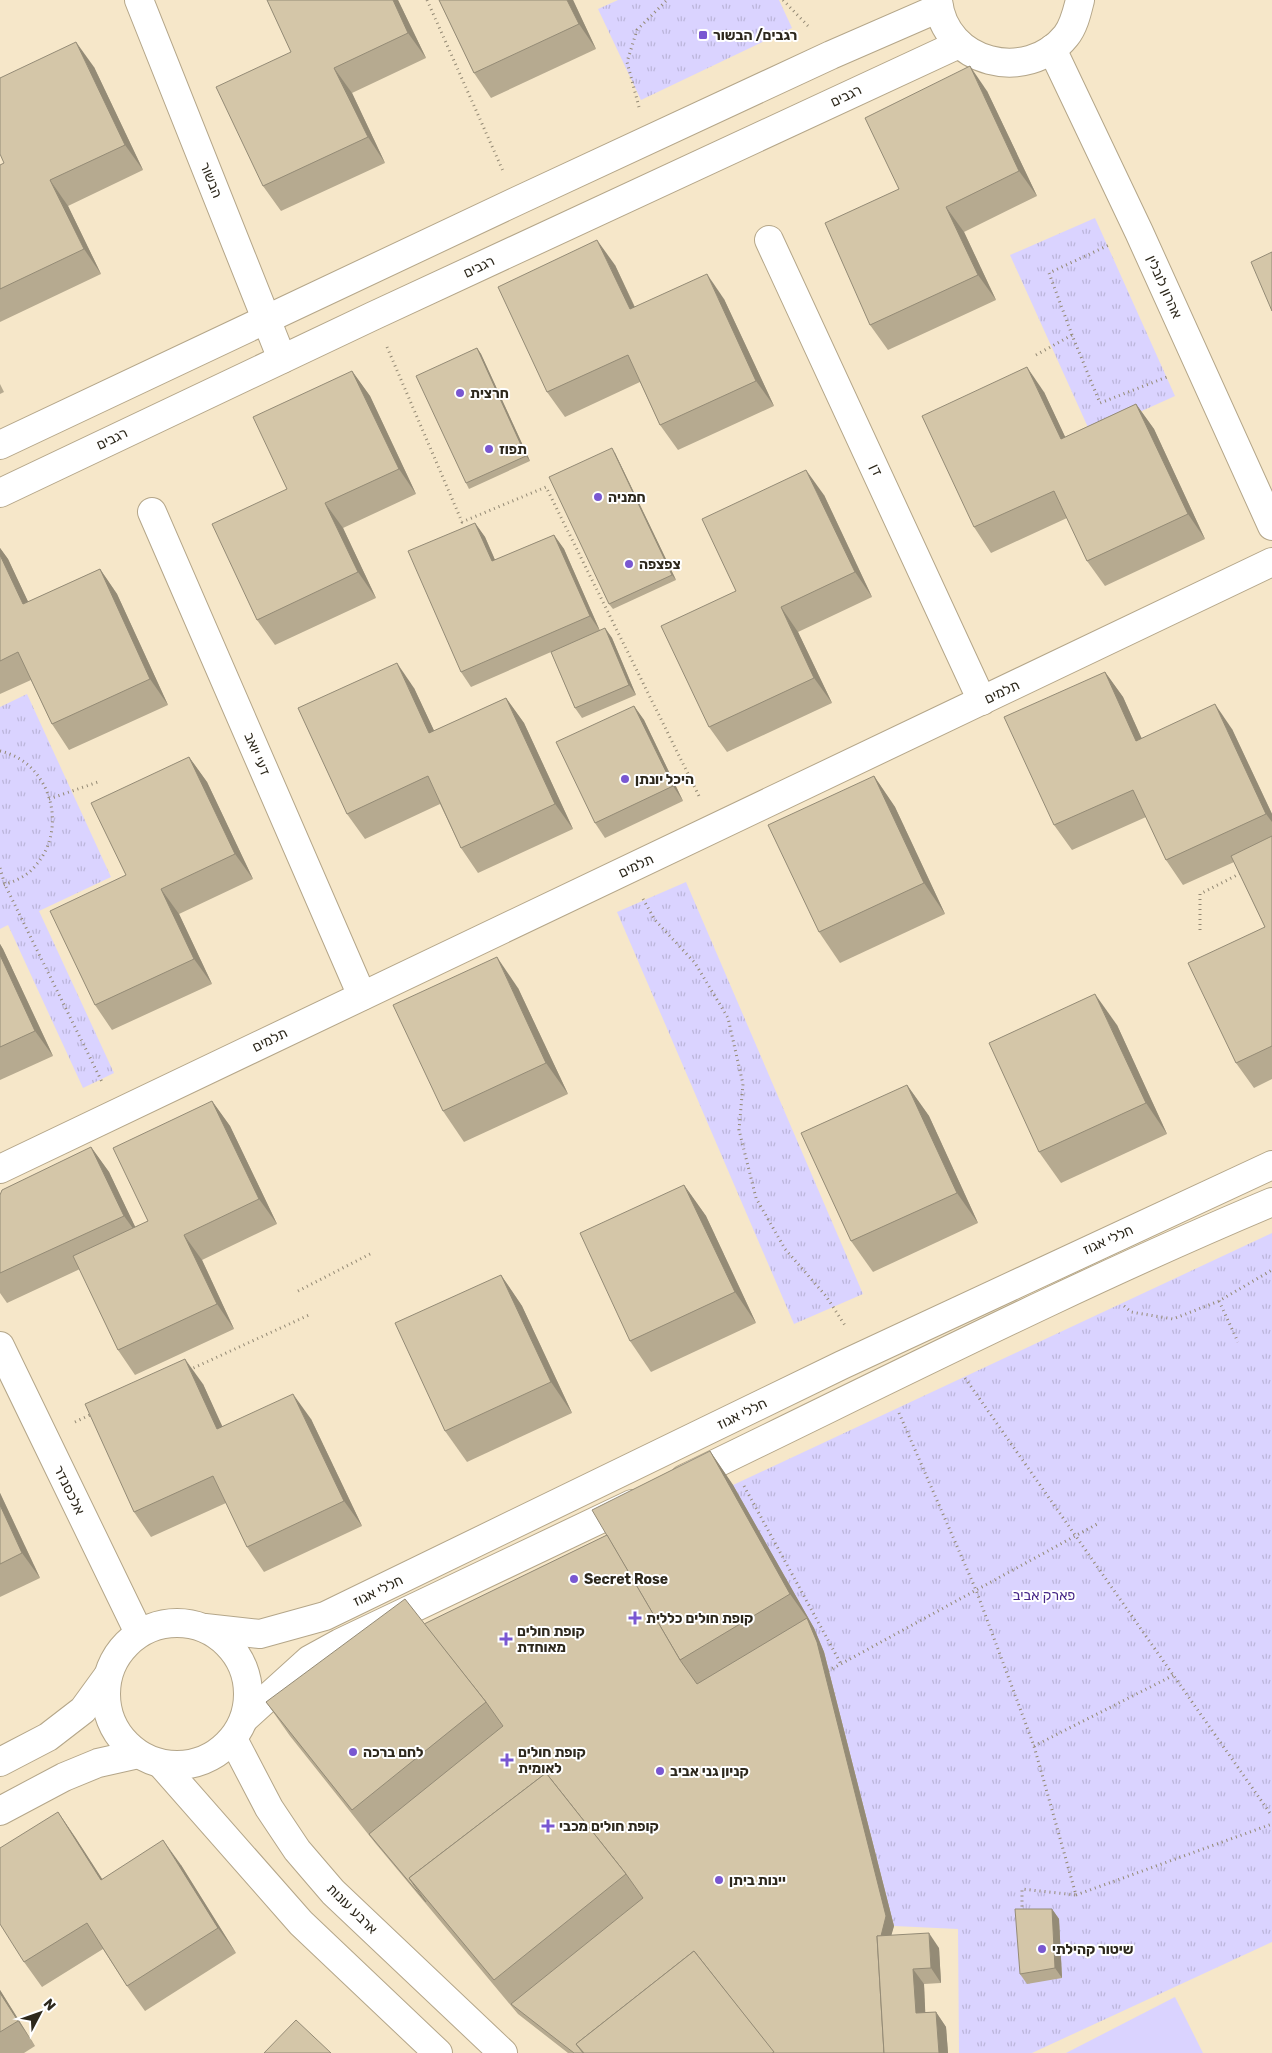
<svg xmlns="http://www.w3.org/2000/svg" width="1272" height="2053" font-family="Rubik,Heebo,sans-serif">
<defs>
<pattern id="park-tufts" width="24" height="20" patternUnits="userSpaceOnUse" patternTransform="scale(1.25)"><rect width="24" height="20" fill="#dad3ff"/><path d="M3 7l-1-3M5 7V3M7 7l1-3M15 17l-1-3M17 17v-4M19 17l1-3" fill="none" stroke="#bbb5da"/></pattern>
</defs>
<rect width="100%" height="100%" fill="#f6e7c9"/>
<!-- park -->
<g fill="url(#park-tufts)">
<polygon points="618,0 779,0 792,28 641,100 598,9"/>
<polygon points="1095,218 1175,396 1091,434 1010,255"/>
<polygon points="27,694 111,877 39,911 114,1073 83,1088 8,925 0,929 0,707"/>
<polygon points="686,882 863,1294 794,1324 617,912"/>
<polygon points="1272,1233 1272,1942 1032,2053 959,2053 958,1929 894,1926 824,1652 733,1485"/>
</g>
<!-- garden -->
<polygon fill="#dad3ff" points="1175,1997 1203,2053 1066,2053"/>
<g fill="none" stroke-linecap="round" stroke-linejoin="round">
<defs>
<g id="street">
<polyline points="139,0 282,359"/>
<polyline points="769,240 982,701"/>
<polyline points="152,512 362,996"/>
<polyline points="0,1169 1272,562"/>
<polyline points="0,1346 139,1633"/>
<polyline points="233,1739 269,1808 297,1850 333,1892 503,2053"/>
<polyline points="162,1765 301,1923 438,2053"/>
</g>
<g id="secondary">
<path d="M938,0C944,64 1027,84 1066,36C1074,26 1077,12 1080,0"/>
<polyline points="1052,49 1139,232 1272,526"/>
<polyline points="0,445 517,201 831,55 939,8"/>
<polyline points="0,493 373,316 959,44"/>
<path d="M684,1479C879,1385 1072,1286 1272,1202"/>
<circle cx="177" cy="1694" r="71"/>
<polyline points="205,1628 260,1634 325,1616 842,1365 1272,1165"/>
<polyline points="244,1719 309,1660 340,1643 632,1504"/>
<polyline points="0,1762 48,1737 83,1710 107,1677"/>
<polyline points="0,1811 64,1777 98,1763 138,1754"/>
</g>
</defs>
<!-- street casing -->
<use href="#street" stroke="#b4a689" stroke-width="30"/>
<!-- secondary casing -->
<use href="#secondary" stroke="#b4a689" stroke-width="30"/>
<!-- path -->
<g stroke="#938974" stroke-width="3" stroke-dasharray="1 4" stroke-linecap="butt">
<polyline points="427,0 503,171"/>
<polyline points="783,0 810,28"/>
<polyline points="639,107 627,62 637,30 667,0"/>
<polyline points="1072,335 1049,273 1109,245"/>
<polyline points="387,347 462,522 546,487 700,798"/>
<polyline points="1036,355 1072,335 1100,403 1167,377"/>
<path d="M0,751C50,762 69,827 36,865C27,877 13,882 0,886"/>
<polyline points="49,799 98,782"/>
<polyline points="0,868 5,885 102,1082"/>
<polyline points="643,899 655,920 695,963 728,1018 743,1084 739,1130 756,1198 785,1249 826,1296 846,1327"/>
<polyline points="1200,930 1200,894 1243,872"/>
<polyline points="298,1291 372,1253"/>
<polyline points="1219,1301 1238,1342"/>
<polyline points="1124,1306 1131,1312 1173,1319 1219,1301 1272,1270"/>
<polyline points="189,1370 309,1315"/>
<polyline points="965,1378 1272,1816"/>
<polyline points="899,1413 976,1590 1034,1746 1076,1895 1022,1889 1022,1911"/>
<polyline points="75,1422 92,1414"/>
<polyline points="744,1486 841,1664"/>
<polyline points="828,1671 1099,1523"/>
<polyline points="1034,1746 1174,1675"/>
<polyline points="1076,1895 1272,1824"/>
</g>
<!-- street -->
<use href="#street" stroke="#fff" stroke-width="28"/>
<!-- secondary -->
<use href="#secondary" stroke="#fff" stroke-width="28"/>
</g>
<!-- wall -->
<g fill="#b6aa90">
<polygon points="267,0 398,0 426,58 352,93 385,163 281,211 263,186 291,52"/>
<polygon points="439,0 573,0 596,49 491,98 474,73"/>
<polygon points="94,67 143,170 68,206 101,274 0,322 0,165 4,163"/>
<polygon points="987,91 1037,196 964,232 996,300 888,350 870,325 899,189"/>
<polygon points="615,265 635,307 724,299 774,406 678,450 660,425 640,382 565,417 547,392"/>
<polygon points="477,348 481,354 530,461 469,489 466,483"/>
<polygon points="352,371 370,396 416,494 343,528 376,598 275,645 257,620 287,489"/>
<polygon points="0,384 4,392 0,394"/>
<polygon points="1044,392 1065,437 1136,404 1154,429 1205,539 1105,586 1087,561 1067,518 991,553 974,527"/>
<polygon points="615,453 676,580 613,609 609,604"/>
<polygon points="824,495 872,597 798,632 832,703 727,752 709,727 736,591"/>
<polygon points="475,523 485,537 495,560 554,535 564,549 600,631 605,628 612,638 636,695 582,718 575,708 551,652 471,687 461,672"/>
<polygon points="0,548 8,559 28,602 100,569 117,594 168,705 69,750 52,724 31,680 0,694"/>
<polygon points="1105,672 1123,697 1142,739 1232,729 1272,814 1272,1079 1254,1088 1236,1063 1265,927 1234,862 1183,885 1166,860 1146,817 1072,850 1054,825"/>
<polygon points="414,688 434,731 506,698 524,723 573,829 478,873 461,848 440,804 365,839 347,814"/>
<polygon points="634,706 644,720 683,801 605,838 595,823"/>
<polygon points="189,757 207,782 253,879 179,914 212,984 112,1030 95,1005 126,875"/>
<polygon points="874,776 895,807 945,914 840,963 819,932"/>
<polygon points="0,944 3,949 53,1056 0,1080"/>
<polygon points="518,988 568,1094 464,1142 443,1111"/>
<polygon points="1117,1025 1167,1134 1061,1183 1039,1152"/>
<polygon points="907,1085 929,1116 978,1223 873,1272 851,1241"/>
<polygon points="212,1101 230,1126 277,1224 202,1260 234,1329 135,1375 118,1350 80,1269 7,1303 0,1293 0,1195 91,1147 109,1172 135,1227 148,1221"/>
<polygon points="684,1185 706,1216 756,1323 651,1372 630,1341"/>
<polygon points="501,1275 522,1306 572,1413 467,1462 445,1431"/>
<polygon points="203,1384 222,1427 311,1419 362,1526 264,1572 247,1547 226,1503 151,1537 134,1512"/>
<polygon points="710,1451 733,1485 814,1628 824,1652 894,1926 891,1935 939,1948 941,1983 924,1984 925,2012 936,2012 946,2027 948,2053 568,2053 518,2014 376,1844 290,1736 266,1702 607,1535"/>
<polygon points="0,1493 40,1578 0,1597"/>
<polygon points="58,1812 75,1837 102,1879 181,1865 236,1953 145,2011 127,1986 103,1949 42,1987 24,1962"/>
<polygon points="1052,1909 1059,1919 1062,1978 1027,1984 1020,1974"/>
<polygon points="0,1990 35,2046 24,2053 0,2053"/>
</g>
<!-- shaded-wall -->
<g fill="#948b76">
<polygon points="393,0 398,0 426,58 408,33"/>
<polygon points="567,0 573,0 596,49 579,24"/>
<polygon points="76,42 94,67 143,170 125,145"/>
<polygon points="970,66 987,91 1037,196 1019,171"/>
<polygon points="334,68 352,93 385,163 368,137"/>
<polygon points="50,180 68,206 101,274 84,249"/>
<polygon points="946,207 964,232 996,300 978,275"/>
<polygon points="597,240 615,265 647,334 630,309"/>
<polygon points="707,274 724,299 774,406 756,381"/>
<polygon points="477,348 481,354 530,461 526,456"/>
<polygon points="1027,367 1044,392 1078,464 1061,439"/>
<polygon points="352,371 370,396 416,494 399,469"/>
<polygon points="1136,404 1154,429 1205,539 1188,514"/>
<polygon points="612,448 615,453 676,580 672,575"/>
<polygon points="806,470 824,495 872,597 855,572"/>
<polygon points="325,503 343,528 376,598 358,572"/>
<polygon points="475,523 485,537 502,576 492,561"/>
<polygon points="554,535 564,549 600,631 590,616"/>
<polygon points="0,548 8,559 41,629 23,604 0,555"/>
<polygon points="100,569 117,594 168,705 150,679"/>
<polygon points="781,607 798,632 832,703 814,678"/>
<polygon points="605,628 612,638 636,695 629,685"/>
<polygon points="397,663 414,688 447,758 429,733"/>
<polygon points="1105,672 1123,697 1154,766 1136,741"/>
<polygon points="506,698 524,723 573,829 555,804"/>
<polygon points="1215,704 1232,729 1272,814 1272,822 1266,814"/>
<polygon points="634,706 644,720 683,801 673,786"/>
<polygon points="189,757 207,782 253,879 235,854"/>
<polygon points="874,776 895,807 945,914 924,883"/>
<polygon points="161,889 179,914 212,984 194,959"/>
<polygon points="0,944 3,949 53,1056 35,1031 0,955"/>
<polygon points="497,957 518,988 568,1094 546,1063"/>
<polygon points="1095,994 1117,1025 1167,1134 1146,1103"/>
<polygon points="907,1085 929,1116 978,1223 957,1193"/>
<polygon points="212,1101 230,1126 277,1224 259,1199"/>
<polygon points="91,1147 109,1172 142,1241 124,1216"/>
<polygon points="684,1185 706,1216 756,1323 735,1292"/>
<polygon points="184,1235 202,1260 234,1329 217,1304"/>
<polygon points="501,1275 522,1306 572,1413 551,1382"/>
<polygon points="185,1359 203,1384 235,1454 217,1429"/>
<polygon points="293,1394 311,1419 362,1526 344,1501"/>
<polygon points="710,1451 733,1485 814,1628 824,1652 894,1926 887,1951 893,2053 807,1618 790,1594"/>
<polygon points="0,1493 40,1578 22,1553 0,1505"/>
<polygon points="58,1812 75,1837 119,1905 101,1880"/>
<polygon points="163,1840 181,1865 236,1953 218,1928"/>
<polygon points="1052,1909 1059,1919 1062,1978 1055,1968"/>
<polygon points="929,1933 939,1948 941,1983 931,1968"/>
<polygon points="913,1969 924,1984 926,2028 916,2013"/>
<polygon points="0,1990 35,2046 18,2021 0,1993"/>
<polygon points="936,2012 946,2027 948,2053 939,2053"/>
</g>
<!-- building -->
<g fill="#d4c6a8" stroke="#948b76">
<polygon points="267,0 393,0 408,33 334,68 368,137 263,186 216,87 291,52"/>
<polygon points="439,0 567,0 579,24 474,73"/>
<polygon points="76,42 125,145 50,180 84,249 0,289 0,165 4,163 0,154 0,78"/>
<polygon points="970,66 1019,171 946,207 978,275 870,325 825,223 899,189 865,118"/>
<polygon points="597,240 630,309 707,274 756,381 660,425 628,355 547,392 498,287"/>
<polygon points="1272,252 1272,311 1251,262"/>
<polygon points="477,348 526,456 466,483 416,376"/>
<polygon points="1027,367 1061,439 1136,404 1188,514 1087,561 1054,491 974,527 922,416"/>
<polygon points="352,371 399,469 325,503 358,572 257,620 212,524 287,489 253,417"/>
<polygon points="612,448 672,575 609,604 549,477"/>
<polygon points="806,470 855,572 781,607 814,678 709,727 661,626 736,591 702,519"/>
<polygon points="475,523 492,561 554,535 590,616 461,672 408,551"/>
<polygon points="0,555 23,604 100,569 150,679 52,724 18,652 0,661"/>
<polygon points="605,628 629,685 575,708 551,652"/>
<polygon points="397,663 429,733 506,698 555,804 461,848 428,776 347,814 298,708"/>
<polygon points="1105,672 1136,741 1215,704 1266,814 1166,860 1133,790 1054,825 1004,717"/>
<polygon points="634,706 673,786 595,823 556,742"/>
<polygon points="189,757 235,854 161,889 194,959 95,1005 50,911 126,875 91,803"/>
<polygon points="874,776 924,883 819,932 768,825"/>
<polygon points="1272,836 1272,1046 1236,1063 1188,963 1265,927 1231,856"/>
<polygon points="0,955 35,1031 0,1047"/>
<polygon points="497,957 546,1063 443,1111 393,1005"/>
<polygon points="1095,994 1146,1103 1039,1152 989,1043"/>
<polygon points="907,1085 957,1193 851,1241 801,1133"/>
<polygon points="212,1101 259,1199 184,1235 217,1304 118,1350 73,1256 148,1221 113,1148"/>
<polygon points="91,1147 124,1216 0,1273 0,1195 2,1190"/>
<polygon points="684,1185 735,1292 630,1341 580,1233"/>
<polygon points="501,1275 551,1382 445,1431 395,1323"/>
<polygon points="185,1359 217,1429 293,1394 344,1501 247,1547 213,1476 134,1512 85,1404"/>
<polygon points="710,1451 790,1594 680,1660 592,1510"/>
<polygon points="0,1505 22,1553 0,1564"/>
<polygon points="607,1535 680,1660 697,1684 807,1618 817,1642 886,1916 881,1936 877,1936 884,2053 774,2053 694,1951 576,2044 583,2053 574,2053 511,2004 643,1898 626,1874 546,1773 409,1878 426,1902 369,1834 503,1726 486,1702 424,1624"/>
<polygon points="405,1599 486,1702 352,1810 266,1702"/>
<polygon points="546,1773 626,1874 494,1980 409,1878"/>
<polygon points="58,1812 101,1880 163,1840 218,1928 127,1986 87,1923 24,1962 0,1924 0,1848"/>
<polygon points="1015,1909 1052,1909 1055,1968 1020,1974"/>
<polygon points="929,1933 931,1968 913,1969 916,2013 936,2012 939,2053 884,2053 877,1936"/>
<polygon points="694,1951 774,2052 772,2053 584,2053 576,2044"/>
<polygon points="0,1993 18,2021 0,2032"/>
<polygon points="296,2020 331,2053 264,2053"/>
</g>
<!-- markers -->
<g fill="#7957d1" stroke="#fff" stroke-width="2">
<rect x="698" y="30" width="10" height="10" rx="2.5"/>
<circle cx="460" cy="393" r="5"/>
<circle cx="489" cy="449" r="5"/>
<circle cx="598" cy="497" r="5"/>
<circle cx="629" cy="564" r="5"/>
<circle cx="625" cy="779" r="5"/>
<circle cx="574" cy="1579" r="5"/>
<path d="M632.5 1610.5h5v5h5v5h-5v5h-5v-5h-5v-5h5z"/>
<path d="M503.5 1631.5h5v5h5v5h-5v5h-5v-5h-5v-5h5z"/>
<circle cx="353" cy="1752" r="5"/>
<path d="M504.5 1752.5h5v5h5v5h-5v5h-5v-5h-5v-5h5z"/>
<circle cx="660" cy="1771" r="5"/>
<path d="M545.5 1818.5h5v5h5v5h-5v5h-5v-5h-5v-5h5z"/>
<circle cx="719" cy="1880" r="5"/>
<circle cx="1042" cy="1949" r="5"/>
</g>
<g text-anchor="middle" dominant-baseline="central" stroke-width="4" stroke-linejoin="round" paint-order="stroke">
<!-- poi labels -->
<g font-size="14" font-weight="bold" fill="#2d281c" stroke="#fff" text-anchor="start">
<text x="713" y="35">רגבים/ הבשור</text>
<text x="470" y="393">חרצית</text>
<text x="499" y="449">תפוז</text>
<text x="608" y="497">חמניה</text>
<text x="639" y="564">צפצפה</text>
<text x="635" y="779">היכל יונתן</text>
<text x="584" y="1579">Secret Rose</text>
<text x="646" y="1618">קופת חולים כללית</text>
<text x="517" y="1631">קופת חולים<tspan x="517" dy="16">מאוחדת</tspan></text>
<text x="363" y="1752">לחם ברכה</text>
<text x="518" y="1752">קופת חולים<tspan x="518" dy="16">לאומית</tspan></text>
<text x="670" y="1771">קניון גני אביב</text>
<text x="559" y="1826">קופת חולים מכבי</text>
<text x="729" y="1880">יינות ביתן</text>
<text x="1052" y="1949">שיטור קהילתי</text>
</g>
<!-- street labels -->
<g font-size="14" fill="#2d281c" stroke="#fff">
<text transform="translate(846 96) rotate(-25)">רגבים</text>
<text transform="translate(211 180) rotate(68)">הבשור</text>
<text transform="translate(479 267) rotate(-25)">רגבים</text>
<text transform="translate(1164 287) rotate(66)">אהרון לובלין</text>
<text transform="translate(112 439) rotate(-25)">רגבים</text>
<text transform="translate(876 470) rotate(65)">דן</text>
<text transform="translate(1002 692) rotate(-25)">תלמים</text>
<text transform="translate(257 754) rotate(67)">דעי יואב</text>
<text transform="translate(636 866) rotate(-25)">תלמים</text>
<text transform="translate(270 1040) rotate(-26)">תלמים</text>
<text transform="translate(1108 1240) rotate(-24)">חללי אגוז</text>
<text transform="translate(742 1414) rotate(-26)">חללי אגוז</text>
<text transform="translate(69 1490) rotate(64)">אלכסנדר</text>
<text transform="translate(378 1591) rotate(-26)">חללי אגוז</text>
<text transform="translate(352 1909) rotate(45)">ארבע עונות</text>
</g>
<!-- park labels -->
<g font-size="14" fill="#472788" stroke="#fff">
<text x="1044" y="1595">פארק אביב</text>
</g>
</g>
<!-- north arrow -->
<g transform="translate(40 2013) rotate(49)" stroke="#ffffff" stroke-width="4" paint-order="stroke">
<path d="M0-4L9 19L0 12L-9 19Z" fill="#2d281c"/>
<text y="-8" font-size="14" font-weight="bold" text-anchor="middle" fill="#2d281c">N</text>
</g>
</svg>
